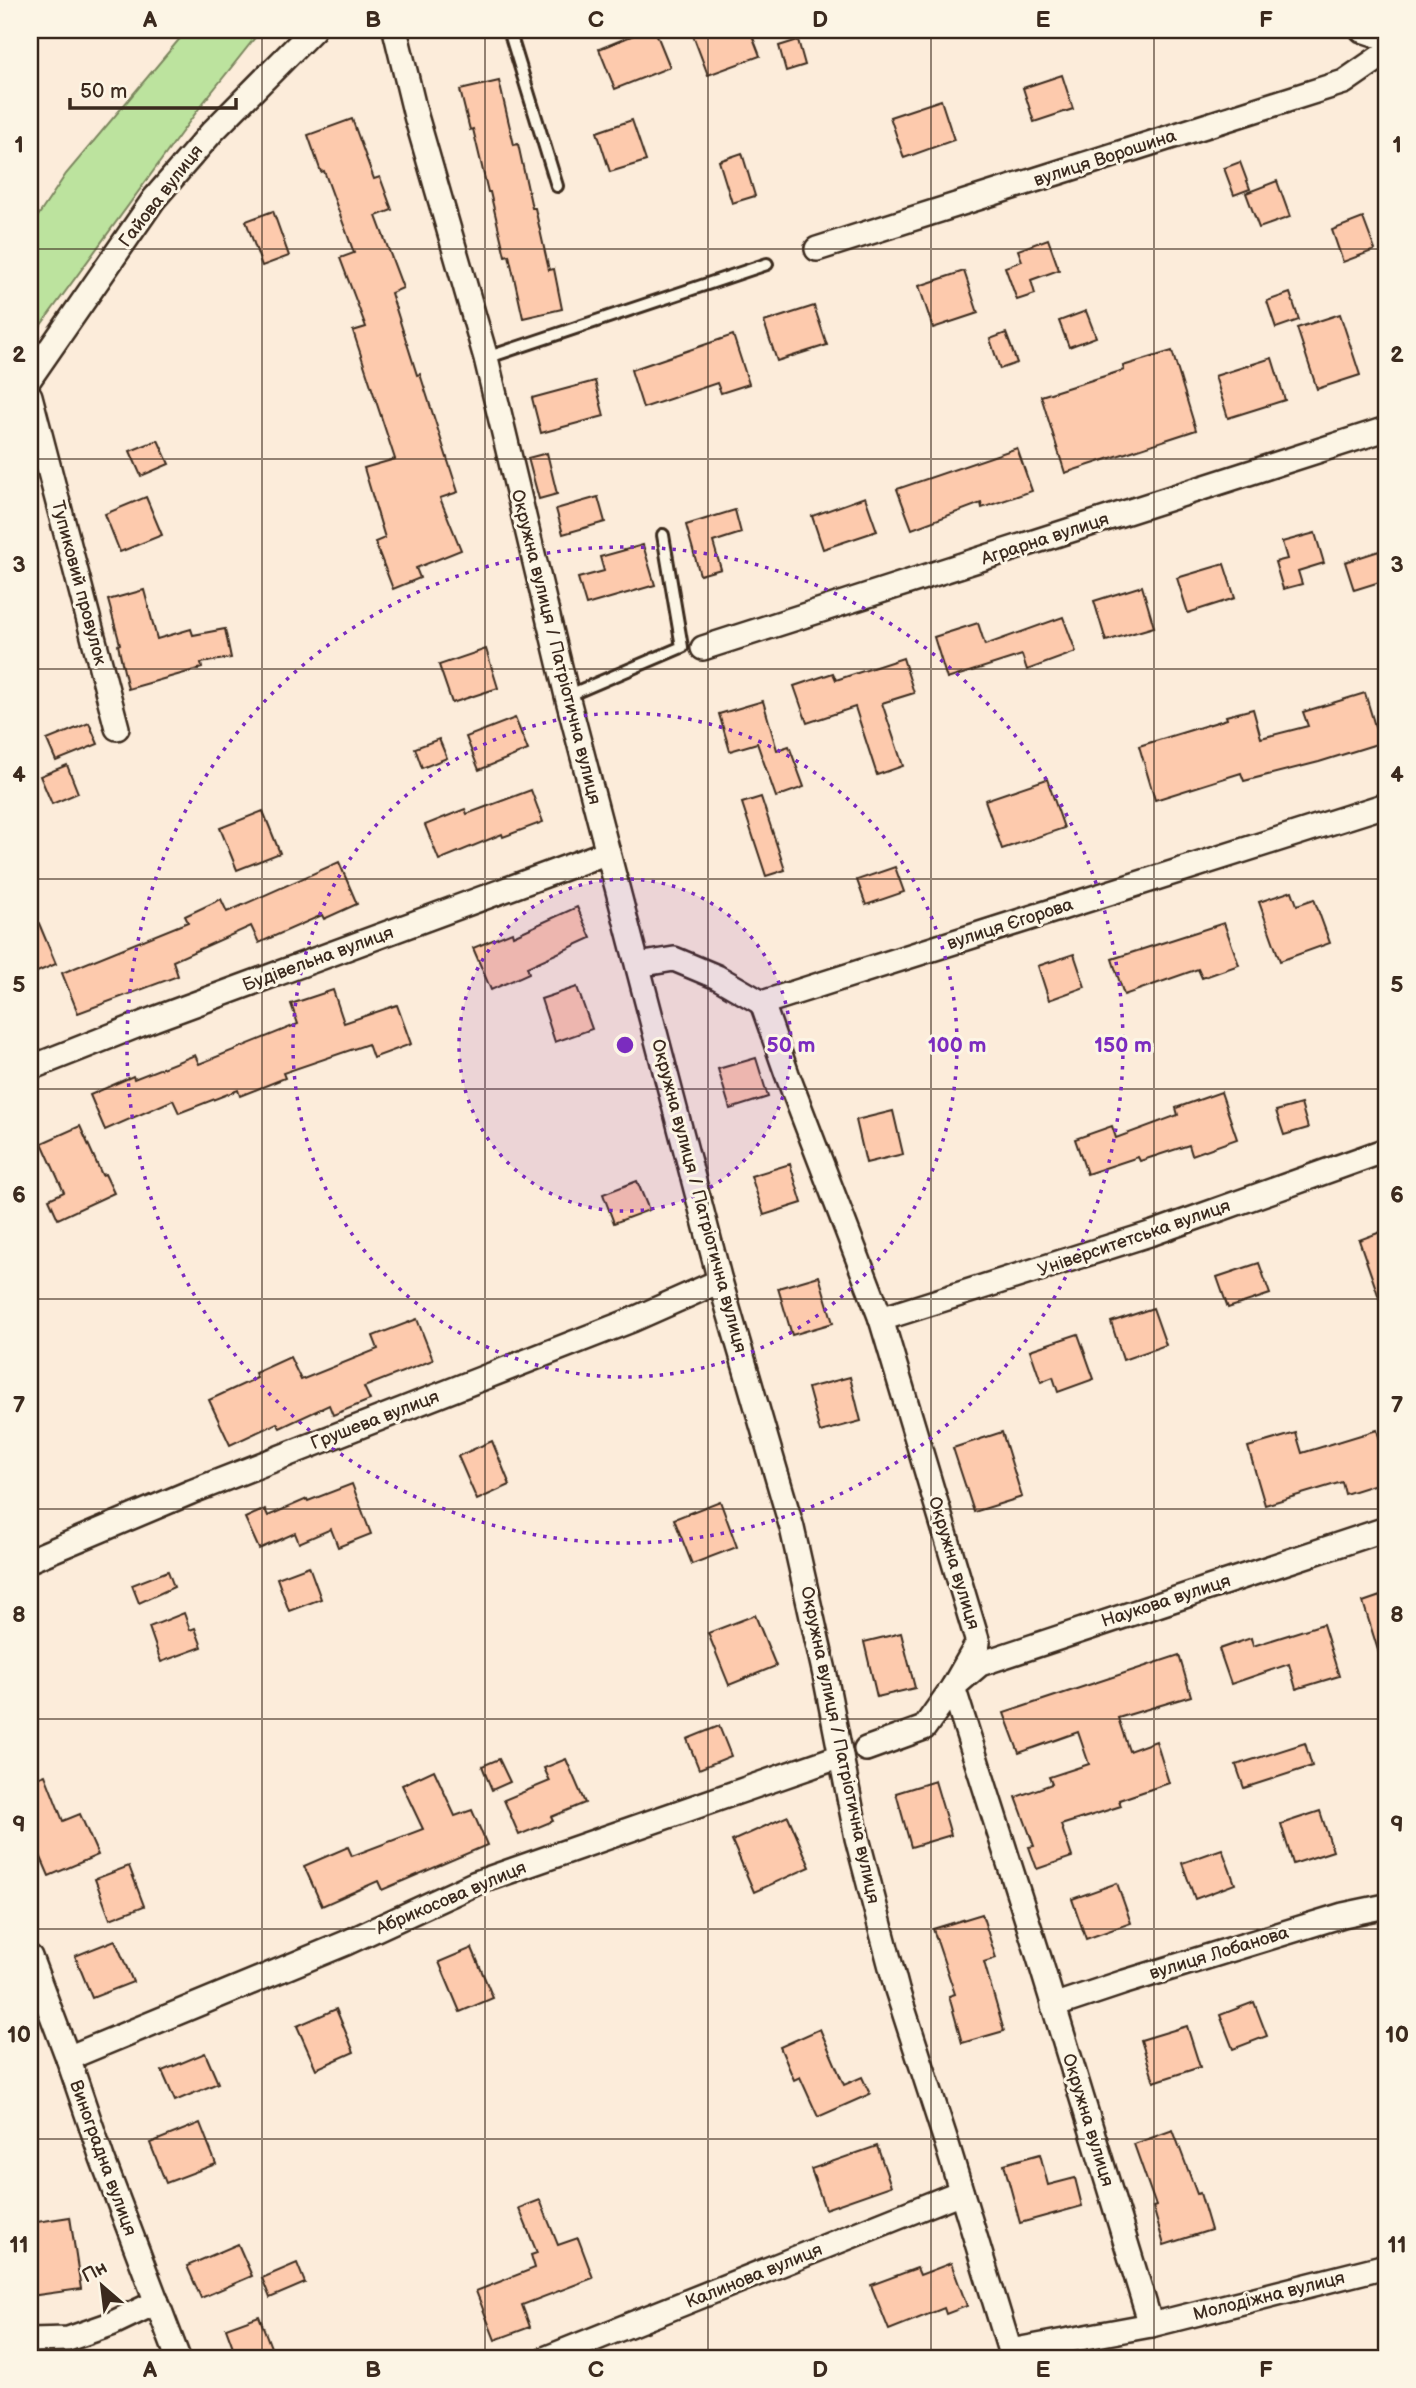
<svg xmlns="http://www.w3.org/2000/svg" width="1416" height="2388" font-family="'Balsamiq Sans',sans-serif">
<rect width="100%" height="100%" fill="#fcecda"/>
<filter id="ink" filterUnits="userSpaceOnUse"><feTurbulence type="fractalNoise" baseFrequency=".0143" numOctaves="2"/><feDisplacementMap in="SourceGraphic" scale="14" xChannelSelector="R" yChannelSelector="G"/><feConvolveMatrix kernelMatrix="1 2 1 2 8 2 1 2 1" color-interpolation-filters="sRGB"/></filter>
<g filter="url(#ink)">
<!-- green -->
<polygon fill="#bce39e" stroke="#7c865e" stroke-width="2" points="187,30 261,30 203,103 30,340 30,228 66,174"/>
<!-- building -->
<g fill="#fdcaad" stroke="#3b2a1e" stroke-width="2">
<polygon points="646,30 655,30 670,67 615,89 599,49"/>
<polygon points="691,30 750,30 760,56 708,75"/>
<polygon points="798,40 805,65 786,71 779,46"/>
<polygon points="1062,75 1073,109 1034,122 1023,88"/>
<polygon points="499,81 514,145 518,144 532,208 535,208 549,270 554,269 562,309 523,318 509,255 505,256 490,192 488,192 473,129 470,130 460,90"/>
<polygon points="941,100 954,140 904,158 890,117"/>
<polygon points="352,119 374,179 380,177 392,210 376,216 403,288 391,293 417,375 420,374 458,492 440,498 461,550 416,568 420,578 393,589 375,542 385,538 364,468 395,459 353,331 366,327 340,258 354,253 324,171 321,172 308,135"/>
<polygon points="632,120 646,161 610,172 597,132"/>
<polygon points="742,153 755,196 732,203 719,161"/>
<polygon points="1240,162 1250,189 1234,195 1224,168"/>
<polygon points="1277,181 1290,217 1259,228 1246,193"/>
<polygon points="273,211 289,256 262,266 246,221"/>
<polygon points="1363,218 1375,250 1343,262 1332,230"/>
<polygon points="1048,239 1059,270 1031,280 1035,294 1017,300 1005,267 1022,261 1018,250"/>
<polygon points="964,271 978,313 933,328 919,286"/>
<polygon points="1290,293 1299,320 1276,328 1267,301"/>
<polygon points="814,306 827,345 777,361 764,322"/>
<polygon points="1086,311 1096,337 1069,347 1059,321"/>
<polygon points="1340,314 1360,375 1317,389 1297,328"/>
<polygon points="1006,333 1017,363 1000,369 990,339"/>
<polygon points="733,335 749,384 721,393 717,383 643,408 631,370"/>
<polygon points="1172,351 1196,430 1065,473 1041,396 1124,370 1123,366"/>
<polygon points="1272,358 1285,400 1228,418 1215,376"/>
<polygon points="595,381 604,416 541,433 532,398"/>
<polygon points="158,440 169,464 141,476 130,451"/>
<polygon points="1017,448 1032,491 982,508 981,503 912,529 897,489"/>
<polygon points="547,453 557,494 539,499 528,458"/>
<polygon points="146,497 162,535 120,552 105,514"/>
<polygon points="598,497 605,522 563,534 556,509"/>
<polygon points="865,497 877,531 823,549 812,516"/>
<polygon points="735,510 741,533 713,542 721,569 700,575 686,525"/>
<polygon points="1315,533 1324,563 1298,571 1302,584 1283,589 1275,562 1287,559 1282,542"/>
<polygon points="643,545 655,585 586,605 578,578 604,571 600,557"/>
<polygon points="1379,551 1386,580 1354,590 1345,562"/>
<polygon points="1224,564 1235,598 1188,613 1177,578"/>
<polygon points="1142,586 1154,627 1106,641 1094,601"/>
<polygon points="144,590 157,639 191,629 193,635 225,629 231,658 201,663 202,668 128,689 118,645 120,644 108,600"/>
<polygon points="1063,617 1076,652 1027,670 1022,655 947,679 934,637 978,623 985,645"/>
<polygon points="486,649 498,688 452,703 439,665"/>
<polygon points="903,658 914,693 882,703 903,766 877,775 855,707 807,723 794,686 833,673 836,680"/>
<polygon points="1365,693 1380,743 1319,762 1244,781 1241,773 1155,800 1139,746 1227,719 1226,716 1253,709 1261,738 1308,726 1303,712"/>
<polygon points="763,701 777,750 789,746 804,787 776,797 757,743 730,751 719,714"/>
<polygon points="515,718 528,750 479,770 466,737"/>
<polygon points="89,723 98,744 56,761 47,740"/>
<polygon points="439,739 447,758 422,768 415,748"/>
<polygon points="67,765 78,793 52,804 40,776"/>
<polygon points="1047,779 1064,828 1002,849 985,800"/>
<polygon points="531,790 543,822 503,837 502,834 439,860 425,825 465,809 467,814"/>
<polygon points="761,797 785,870 766,876 742,803"/>
<polygon points="263,811 280,853 237,870 220,828"/>
<polygon points="339,862 357,904 324,919 322,915 259,943 251,926 173,961 178,976 78,1013 62,973 188,922 185,916 221,899 227,912"/>
<polygon points="895,867 904,892 866,905 857,880"/>
<polygon points="1292,891 1297,905 1314,899 1330,943 1280,961 1259,902"/>
<polygon points="30,902 56,964 30,975"/>
<polygon points="577,907 591,938 527,967 529,973 491,990 473,948 512,932 513,936"/>
<polygon points="1224,923 1239,965 1202,978 1198,969 1124,995 1112,959"/>
<polygon points="1074,954 1085,987 1049,1000 1038,966"/>
<polygon points="577,987 592,1029 555,1042 541,999"/>
<polygon points="333,990 344,1023 397,1005 411,1044 373,1058 368,1044 283,1073 285,1078 240,1096 238,1090 179,1113 173,1100 105,1130 90,1095 133,1076 134,1079 195,1055 199,1064 298,1024 291,1004"/>
<polygon points="756,1058 768,1097 730,1109 718,1069"/>
<polygon points="1221,1092 1237,1139 1192,1155 1189,1145 1140,1161 1138,1157 1087,1174 1075,1139 1112,1126 1116,1138 1178,1115 1176,1108"/>
<polygon points="1301,1104 1308,1128 1284,1135 1276,1111"/>
<polygon points="893,1111 903,1154 866,1163 856,1120"/>
<polygon points="80,1126 102,1175 105,1174 114,1193 58,1219 49,1199 64,1192 42,1143"/>
<polygon points="790,1164 802,1203 764,1215 751,1176"/>
<polygon points="637,1181 649,1210 614,1223 603,1194"/>
<polygon points="1386,1230 1386,1309 1383,1309 1359,1240"/>
<polygon points="1259,1263 1270,1294 1228,1308 1217,1277"/>
<polygon points="819,1276 833,1323 792,1335 778,1288"/>
<polygon points="1153,1308 1166,1345 1123,1360 1111,1322"/>
<polygon points="417,1319 433,1360 364,1387 370,1400 333,1415 329,1405 280,1428 277,1423 230,1445 209,1400 257,1378 255,1373 290,1357 301,1380 378,1349 373,1336"/>
<polygon points="1078,1334 1094,1379 1058,1392 1053,1377 1041,1382 1030,1350"/>
<polygon points="850,1377 861,1421 820,1432 808,1388"/>
<polygon points="1377,1430 1386,1460 1386,1481 1345,1494 1342,1482 1265,1505 1248,1447 1296,1433 1302,1453"/>
<polygon points="1002,1432 1022,1497 974,1512 953,1448"/>
<polygon points="492,1441 510,1485 477,1500 458,1456"/>
<polygon points="352,1484 371,1534 338,1547 331,1529 299,1543 295,1533 259,1549 245,1518 265,1509 268,1516 307,1499 308,1501"/>
<polygon points="720,1501 737,1547 692,1564 674,1519"/>
<polygon points="309,1566 321,1599 289,1611 277,1578"/>
<polygon points="168,1571 174,1587 139,1603 132,1585"/>
<polygon points="1386,1594 1386,1662 1382,1663 1363,1602"/>
<polygon points="184,1613 190,1630 195,1628 202,1647 161,1662 149,1627"/>
<polygon points="755,1615 776,1666 729,1685 708,1633"/>
<polygon points="1323,1624 1339,1676 1296,1689 1289,1664 1231,1684 1219,1649 1251,1638 1253,1646"/>
<polygon points="901,1633 915,1688 877,1697 864,1642"/>
<polygon points="1179,1655 1191,1696 1118,1718 1129,1751 1156,1741 1169,1783 1119,1800 1121,1806 1061,1825 1072,1857 1037,1869 1029,1847 1034,1846 1016,1797 1052,1784 1049,1777 1089,1764 1078,1732 1019,1753 1004,1713"/>
<polygon points="719,1726 731,1756 699,1769 687,1739"/>
<polygon points="1305,1743 1312,1766 1244,1788 1236,1765"/>
<polygon points="499,1759 510,1782 492,1790 482,1766"/>
<polygon points="566,1759 585,1803 551,1817 553,1821 519,1835 504,1800 550,1781 544,1768"/>
<polygon points="434,1770 455,1816 472,1810 487,1845 382,1890 378,1881 322,1906 304,1866 348,1847 352,1856 423,1829 402,1785"/>
<polygon points="45,1775 63,1821 80,1814 98,1855 49,1876 30,1832 30,1781"/>
<polygon points="935,1781 951,1835 911,1847 896,1793"/>
<polygon points="1320,1811 1333,1851 1293,1864 1281,1824"/>
<polygon points="788,1816 810,1867 754,1892 732,1841"/>
<polygon points="1222,1849 1235,1884 1195,1899 1182,1863"/>
<polygon points="129,1866 144,1906 110,1919 95,1879"/>
<polygon points="1117,1883 1131,1923 1086,1939 1072,1899"/>
<polygon points="982,1914 996,1958 984,1962 1004,2031 962,2043 949,1996 955,1994 933,1929"/>
<polygon points="115,1940 133,1982 92,1998 75,1956"/>
<polygon points="472,1948 493,1998 460,2012 439,1962"/>
<polygon points="1254,2002 1267,2036 1233,2049 1220,2015"/>
<polygon points="336,2009 354,2052 316,2069 297,2026"/>
<polygon points="1187,2026 1200,2067 1154,2082 1141,2040"/>
<polygon points="820,2029 844,2085 862,2077 870,2094 818,2117 800,2077 794,2080 780,2047"/>
<polygon points="205,2053 218,2083 175,2101 162,2071"/>
<polygon points="200,2123 216,2164 166,2183 150,2143"/>
<polygon points="1173,2130 1197,2194 1200,2193 1211,2230 1164,2245 1153,2207 1156,2206 1134,2144"/>
<polygon points="877,2146 891,2186 825,2209 811,2169"/>
<polygon points="1040,2154 1048,2185 1075,2178 1082,2206 1020,2223 1004,2164"/>
<polygon points="540,2200 558,2245 578,2238 593,2278 522,2305 530,2327 495,2340 476,2291 535,2268 531,2255 537,2253 519,2208"/>
<polygon points="70,2217 81,2289 30,2296 30,2223"/>
<polygon points="238,2244 252,2276 201,2298 187,2266"/>
<polygon points="297,2263 305,2283 270,2298 262,2278"/>
<polygon points="951,2263 967,2306 946,2314 944,2308 889,2330 871,2285 917,2268 920,2275"/>
<polygon points="259,2316 275,2358 237,2358 226,2328"/>
</g>
<g fill="none" stroke-linecap="round" stroke-linejoin="round">
<defs>
<g id="service">
<polyline points="509,30 557,186"/>
<polyline points="486,358 767,264"/>
<polyline points="567,696 682,647 663,535"/>
</g>
<g id="minor">
<polyline points="395,30 416,116 486,358 567,696 720,1281 792,1528 825,1675 857,1838 897,1990 946,2141 1012,2358"/>
<polyline points="1362,30 1386,38"/>
<polyline points="817,249 1344,82 1386,53"/>
<polyline points="30,378 154,199 212,132 313,30"/>
<polyline points="30,396 117,728"/>
<polyline points="703,648 1386,429"/>
<polyline points="638,965 674,959 717,977 762,1003 1386,805"/>
<polyline points="762,1003 787,1074 881,1319 978,1643 953,1687 1041,1964 1151,2325"/>
<polyline points="30,1068 154,1019 608,852"/>
<polyline points="881,1319 1153,1233 1386,1150"/>
<polyline points="30,1560 191,1492 632,1320 720,1281"/>
<polyline points="866,1749 924,1728 953,1687 980,1664 1386,1529"/>
<polyline points="30,1957 68,2058 102,2158 178,2358"/>
<polyline points="1053,2006 1125,1982 1343,1915 1386,1906"/>
<polyline points="68,2058 346,1943 476,1883 841,1756"/>
<polyline points="30,2340 68,2339 111,2324 157,2302"/>
<polyline points="1010,2351 1151,2325 1386,2266"/>
<polyline points="547,2358 961,2192"/>
</g>
</defs>
<!-- service casing -->
<use href="#service" stroke="#3b2a1e" stroke-width="16"/>
<!-- minor casing -->
<use href="#minor" stroke="#3b2a1e" stroke-width="28"/>
<!-- service -->
<use href="#service" stroke="#fcf5e5" stroke-width="10"/>
<!-- minor -->
<use href="#minor" stroke="#fcf5e5" stroke-width="23"/>
</g>
</g>
<!-- grid -->
<path fill="none" stroke="#3b2a1e" stroke-width="2" stroke-opacity="0.55" d="M262,30V2358M485,30V2358M708,30V2358M931,30V2358M1154,30V2358M30,249H1386M30,459H1386M30,669H1386M30,879H1386M30,1089H1386M30,1299H1386M30,1509H1386M30,1719H1386M30,1929H1386M30,2139H1386"/>
<!-- distance rings -->
<circle cx="625" cy="1045" r="166" fill="#7b2cbf" fill-opacity=".12"/>
<g fill="none" stroke="#7b2cbf" stroke-width="3.5" stroke-dasharray="3.5 7">
<circle cx="625" cy="1045" r="166"/>
<circle cx="625" cy="1045" r="332"/>
<circle cx="625" cy="1045" r="498"/>
</g>
<g text-anchor="middle" dominant-baseline="central" stroke-width="6" stroke-linejoin="round" paint-order="stroke">
<!-- street labels -->
<g font-size="18" fill="#3b2a1e" stroke="#fcf5e5">
<text transform="translate(1105 158) rotate(-18)">вулиця Ворошина</text>
<text transform="translate(161 196) rotate(-52)">Гайова вулиця</text>
<text transform="translate(1045 539) rotate(-18)">Аграрна вулиця</text>
<text transform="translate(79 583) rotate(75)">Тупиковий провулок</text>
<text transform="translate(556 647) rotate(76)">Окружна вулиця / Патріотична вулиця</text>
<text transform="translate(1010 924) rotate(-18)">вулиця Єгорова</text>
<text transform="translate(318 959) rotate(-20)">Будівельна вулиця</text>
<text transform="translate(699 1196) rotate(75)">Окружна вулиця / Патріотична вулиця</text>
<text transform="translate(1134 1238) rotate(-19)">Університетська вулиця</text>
<text transform="translate(375 1420) rotate(-21)">Грушева вулиця</text>
<text transform="translate(954 1563) rotate(73)">Окружна вулиця</text>
<text transform="translate(1166 1601) rotate(-18)">Наукова вулиця</text>
<text transform="translate(840 1745) rotate(78)">Окружна вулиця / Патріотична вулиця</text>
<text transform="translate(451 1898) rotate(-23)">Абрикосова вулиця</text>
<text transform="translate(1219 1953) rotate(-17)">вулиця Лобанова</text>
<text transform="translate(1088 2120) rotate(73)">Окружна вулиця</text>
<text transform="translate(103 2158) rotate(70)">Виноградна вулиця</text>
<text transform="translate(754 2276) rotate(-22)">Калинова вулиця</text>
<text transform="translate(1269 2296) rotate(-14)">Молодіжна вулиця</text>
</g>
</g>
<circle cx="625" cy="1045" r="10" fill="#7b2cbf" stroke="#fcf5e5" stroke-width="3.5"/>
<g font-size="21" text-anchor="middle" font-weight="bold" fill="#7b2cbf" stroke="#fcf5e5" stroke-width="6" stroke-linejoin="round" paint-order="stroke">
<text x="791" y="1052">50 m</text>
<text x="957" y="1052">100 m</text>
<text x="1123" y="1052">150 m</text>
</g>
<!-- margin -->
<rect width="1416" height="2388" fill="none" stroke="#fcf5e5" stroke-width="77"/>
<!-- north arrow -->
<g transform="translate(102 2286) rotate(332)" stroke="#fcf5e5" stroke-width="5" paint-order="stroke">
<path d="M0-5L12 26L0 18L-12 26Z" fill="#3b2a1e"/>
<text y="-10" font-size="19" font-weight="bold" text-anchor="middle" fill="#3b2a1e">Пн</text>
</g>
<!-- scale -->
<path d="M70 98v10h166v-10" fill="none" stroke="#3b2a1e" stroke-width="3.5"/>
<text x="80" y="98" font-size="21" fill="#3b2a1e" stroke="#fcf5e5" stroke-width="5" paint-order="stroke">50 m</text>
<rect x="38" y="38" width="1340" height="2312" fill="none" stroke="#3b2a1e" stroke-width="2.5"/>
<g font-size="23" text-anchor="middle" font-weight="bold" fill="#3b2a1e">
<text x="150" y="27">A</text>
<text x="373" y="27">B</text>
<text x="596" y="27">C</text>
<text x="820" y="27">D</text>
<text x="1043" y="27">E</text>
<text x="1266" y="27">F</text>
<text x="19" y="152">1</text>
<text x="1397" y="152">1</text>
<text x="19" y="362">2</text>
<text x="1397" y="362">2</text>
<text x="19" y="572">3</text>
<text x="1397" y="572">3</text>
<text x="19" y="782">4</text>
<text x="1397" y="782">4</text>
<text x="19" y="992">5</text>
<text x="1397" y="992">5</text>
<text x="19" y="1202">6</text>
<text x="1397" y="1202">6</text>
<text x="19" y="1412">7</text>
<text x="1397" y="1412">7</text>
<text x="19" y="1622">8</text>
<text x="1397" y="1622">8</text>
<text x="19" y="1832">9</text>
<text x="1397" y="1832">9</text>
<text x="19" y="2042">10</text>
<text x="1397" y="2042">10</text>
<text x="19" y="2252">11</text>
<text x="1397" y="2252">11</text>
<text x="150" y="2377">A</text>
<text x="373" y="2377">B</text>
<text x="596" y="2377">C</text>
<text x="820" y="2377">D</text>
<text x="1043" y="2377">E</text>
<text x="1266" y="2377">F</text>
</g>
</svg>
